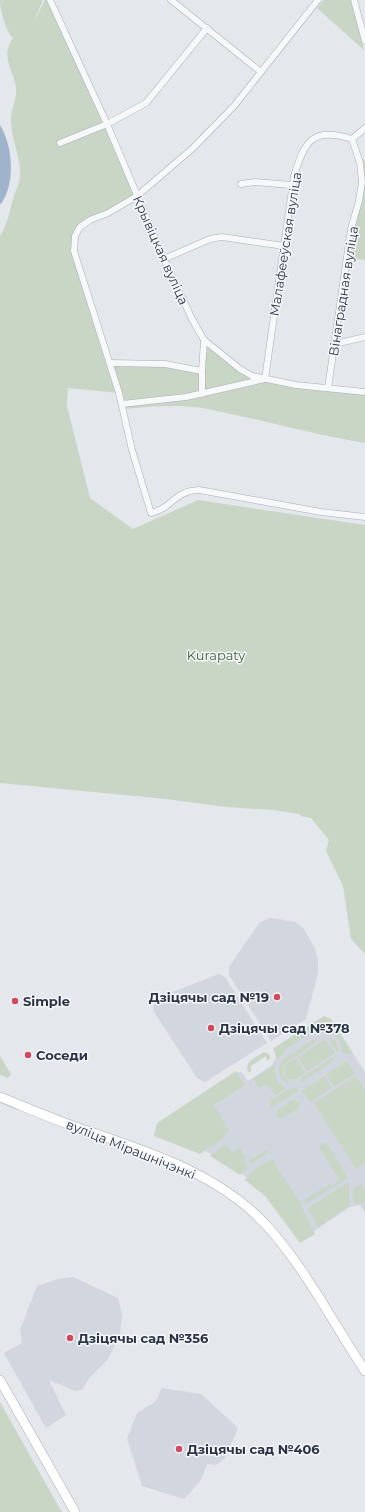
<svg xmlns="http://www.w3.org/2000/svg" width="365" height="1512" font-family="Montserrat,sans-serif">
<rect width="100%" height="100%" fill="#e4e7ec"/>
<!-- built -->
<g fill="#d2d6de">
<polygon points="271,918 296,922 304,929 315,949 318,960 318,973 306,1019 271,1041 229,975 229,967 260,922"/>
<polygon points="219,974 225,977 267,1043 205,1082 197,1078 154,1012 153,1006 157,998"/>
<polygon points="321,1018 330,1019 365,1072 365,1213 360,1205 350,1207 308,1235 262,1189 231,1166 207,1152 155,1133 158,1124 238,1072 242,1072 248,1081 272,1065 276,1057 273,1049"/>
<polygon points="73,1277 118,1298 122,1315 120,1334 108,1359 90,1377 82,1390 75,1391 49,1380 66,1415 46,1428 4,1353 22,1343 20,1330 37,1286 58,1279"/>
<polygon points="162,1388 201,1394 238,1428 225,1458 216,1465 207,1464 201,1480 184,1499 142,1486 127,1439 137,1413 155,1402"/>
</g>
<!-- green -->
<g fill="#c9d6c5">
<path d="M0,0H43L34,21L45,0H50L137,196L84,223L74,242L110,362L165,364L201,371L204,340L252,376L365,392V443C310,434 256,418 202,408C176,404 149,407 123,409L119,393L68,388L67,406L90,498L133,529L198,500L365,525V954L351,939L343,886L326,851L329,840L311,818L301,816L299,814L273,810L226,807L166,799L0,783V236C9,221 9,212 14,196C16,190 20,182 20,175C21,157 11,139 11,121C10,109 18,99 16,87C13,69 0,57 13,38C6,32 0,9 0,0Z"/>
<polygon points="324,0 351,0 364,50 317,8"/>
<polygon points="357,155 365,161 365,260 347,258 362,182"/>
<path d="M324,1016L331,1019L353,1053L351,1054L342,1053C343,1037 331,1029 316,1033L321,1030L320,1027L284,1050L285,1052L277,1060L274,1048Z"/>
<polygon points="327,1036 335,1041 339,1052 337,1052"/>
<polygon points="314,1039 316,1042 284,1064 282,1074 289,1081 288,1084 281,1079 279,1072 279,1066 284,1059"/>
<polygon points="325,1039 335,1053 307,1071 298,1057"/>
<path d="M264,1052L269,1054L270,1058L267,1061L266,1056L251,1066V1072H248C244,1061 257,1057 264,1052Z"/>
<polygon points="337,1055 329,1064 300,1083 301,1078"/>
<polygon points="0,1056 11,1074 8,1078 0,1075"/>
<path d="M296,1058L305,1073C298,1078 293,1083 285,1076L284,1068L287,1063Z"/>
<polygon points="347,1061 355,1074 334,1087 326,1074"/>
<path d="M275,1065C274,1075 277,1083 286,1088L274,1096L275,1094L271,1090V1087H268L266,1084L258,1088L253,1079Z"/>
<polygon points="236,1071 245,1085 214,1105 229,1130 221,1140 200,1154 154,1136 157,1123"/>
<polygon points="324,1076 332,1088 310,1102 302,1091"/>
<polygon points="356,1076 365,1090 365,1163 356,1169 314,1103"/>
<polygon points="297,1088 298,1091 272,1108 268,1102 289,1089"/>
<polygon points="294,1099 300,1103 298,1109 282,1118 277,1117 276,1114 277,1110"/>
<polygon points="326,1142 348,1178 306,1204 304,1200 330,1184 331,1186 339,1180 319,1146"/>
<polygon points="226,1144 232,1153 240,1148 246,1158 243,1160 248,1167 240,1175 210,1156"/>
<polygon points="267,1149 269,1152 251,1164 249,1161"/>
<polygon points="272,1159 299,1201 315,1234 300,1243 265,1196 245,1180 254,1170"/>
<polygon points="349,1182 349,1206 318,1227 308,1208"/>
<polygon points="361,1184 365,1190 365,1201 359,1204 354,1203 353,1189"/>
<polygon points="0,1402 56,1502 62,1512 0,1512"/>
</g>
<!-- water -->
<path fill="#9fb4cc" d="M0,125C13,146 16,185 0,205Z"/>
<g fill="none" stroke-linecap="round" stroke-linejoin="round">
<defs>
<g id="street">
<polyline points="50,0 107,124 164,259 192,319 204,340 240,369 252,376 296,385 365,392"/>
<polyline points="171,0 261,72"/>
<path d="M318,0L234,106L193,148L137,196L108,213L90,220L80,227L75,236L74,251L119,393L132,450L151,513C172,509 173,491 199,490L321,512L365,517"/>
<polyline points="354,0 365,41"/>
<polyline points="352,139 365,128"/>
<polyline points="60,143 107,124 146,103 207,28"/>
<polyline points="241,184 255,182 291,185"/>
<polyline points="164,259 210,239 222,237 284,246"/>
<polyline points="335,344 365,337"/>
<polyline points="110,363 165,364 202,371"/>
<path d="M265,379L294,176C305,139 314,127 352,139L360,163L362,182L359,201L351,229L328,388"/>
<polyline points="202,394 202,371 204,340"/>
<polyline points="122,404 186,397 265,379"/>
</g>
<g id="secondary">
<path d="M0,1097C25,1107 50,1118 76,1127C143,1150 218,1172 267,1226C306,1269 333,1323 365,1371"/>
<polyline points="0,1380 75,1512"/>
</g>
</defs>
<!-- street casing -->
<use href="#street" stroke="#a9aeb7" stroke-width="7"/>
<!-- secondary casing -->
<use href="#secondary" stroke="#a9aeb7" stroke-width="10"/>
<!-- street -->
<use href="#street" stroke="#f7f8fa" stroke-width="6"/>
<!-- secondary -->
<use href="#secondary" stroke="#fff" stroke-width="9"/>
</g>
<!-- markers -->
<g fill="#d1495b" stroke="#f4f6f9" stroke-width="1.5">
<circle cx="277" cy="997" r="4"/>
<circle cx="15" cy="1001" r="4"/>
<circle cx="211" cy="1028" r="4"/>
<circle cx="28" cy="1055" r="4"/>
<circle cx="70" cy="1338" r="4"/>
<circle cx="179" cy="1449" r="4"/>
</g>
<g text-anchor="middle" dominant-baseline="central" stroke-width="3" stroke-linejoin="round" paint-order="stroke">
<!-- street labels -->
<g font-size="13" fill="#2b3445" stroke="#f4f6f9">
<text transform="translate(285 244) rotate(-81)">Малафееўская вуліца</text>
<text transform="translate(161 250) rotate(66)">Крывіцкая вуліца</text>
<text transform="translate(343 291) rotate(-81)">Вінаградная вуліца</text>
<text transform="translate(131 1149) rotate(22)">вуліца Мірашнічэнкі</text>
</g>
<!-- park labels -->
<g font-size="13" fill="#3f6138" stroke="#f4f6f9">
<text x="216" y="655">Kurapaty</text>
</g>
<!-- poi labels -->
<g font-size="13" font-weight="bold" fill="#2b3445" stroke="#f4f6f9" text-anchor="start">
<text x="269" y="997" text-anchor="end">Дзіцячы сад №19</text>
<text x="23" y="1001">Simple</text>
<text x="219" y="1028">Дзіцячы сад №378</text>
<text x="36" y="1055">Соседи</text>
<text x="78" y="1338">Дзіцячы сад №356</text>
<text x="187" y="1449">Дзіцячы сад №406</text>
</g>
</g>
</svg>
